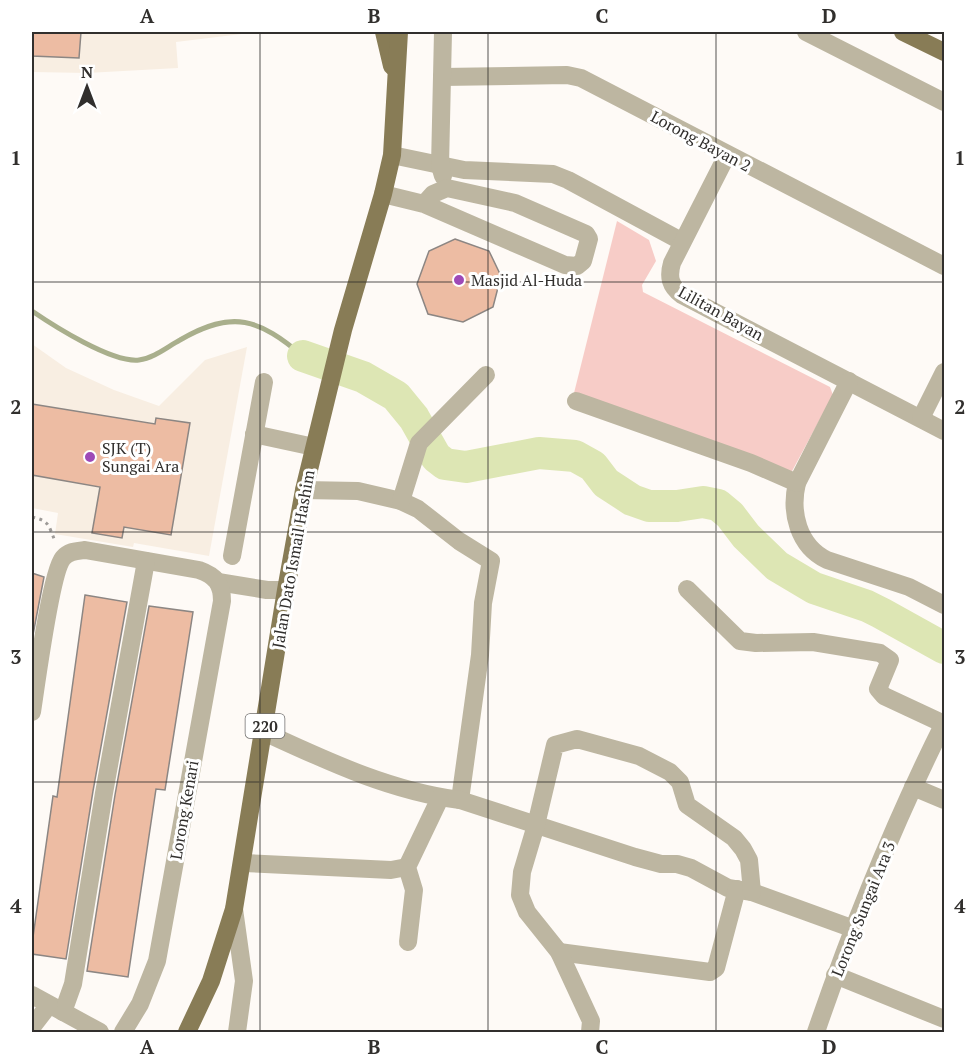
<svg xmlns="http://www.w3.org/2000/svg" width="976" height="1064" font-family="'PT Serif',serif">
<rect width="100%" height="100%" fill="#fefaf6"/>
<!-- built -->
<g fill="#f8eee2">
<polygon points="32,32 258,32 176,42 178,68 87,73 32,72"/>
<polygon points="32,344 66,368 114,390 159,406 205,360 247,347 209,556 134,543 133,547 55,534 58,513 32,508"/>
</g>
<!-- green -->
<polygon fill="#f7ccc7" points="617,221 649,240 656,261 642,285 643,292 830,387 833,395 791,473 573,397"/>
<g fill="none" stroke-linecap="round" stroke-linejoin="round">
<!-- stream -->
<path stroke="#a9af8c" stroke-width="5" d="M32,311C54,326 112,363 139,360C154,358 167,347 180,340C233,309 259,319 303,356"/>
<!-- river -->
<polyline stroke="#dde6b4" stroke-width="32" points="303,356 363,377 396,396 414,418 436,457 445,464 466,467 539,453 575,456 593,466 606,483 632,500 649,506 677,506 703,502 718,505 730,515 746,536 777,566 814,588 867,606 881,613 944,648"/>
</g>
<!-- building -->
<g fill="#edbca3" stroke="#8c8683" stroke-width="1.5">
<polygon points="32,32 81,32 79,58 32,56"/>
<polygon points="455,239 489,251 501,276 493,307 463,322 428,314 417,284 429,251"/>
<polygon points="32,404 155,424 156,418 190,423 171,535 124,527 122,538 92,533 100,487 32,475"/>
<polygon points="32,573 44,577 32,640"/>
<polygon points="85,595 127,602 93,791 66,959 32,954 32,944 53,796 57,797"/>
<polygon points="149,606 193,612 165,790 156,789 128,977 87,971 115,795"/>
</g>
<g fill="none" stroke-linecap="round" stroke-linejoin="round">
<!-- path -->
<path stroke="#9d9a97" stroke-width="3" stroke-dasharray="3 4.5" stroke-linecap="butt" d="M32,517C50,521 48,525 55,541"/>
<!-- minor -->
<g stroke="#bdb6a1" stroke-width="18">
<polyline points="806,32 944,102"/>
<polyline points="442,77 567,75 581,78 944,266"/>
<polyline points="392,155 464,170 553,174 568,180 681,241"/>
<path d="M727,155L672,263C668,277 670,286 682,295L944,431"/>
<polyline points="443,176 440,166 443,32"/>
<polyline points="383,194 424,204 565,265 577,266 583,261 589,239 586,234 515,203 447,188 433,194 424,204"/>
<path d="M849,381L797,483C790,512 798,546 827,560L909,587L944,605"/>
<polyline points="576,401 751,463 797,483"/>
<polyline points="921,418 944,372"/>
<polyline points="254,434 314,447"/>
<polyline points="304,490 358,491 401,501 418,509 459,541 491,561 483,603 480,655 460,800"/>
<polyline points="401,501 419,443 486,375"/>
<polyline points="232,556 264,382"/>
<polyline points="218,582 267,590 286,590"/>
<polyline points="687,589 740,641 756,643 813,642 880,653 890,660 878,689 884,696 944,724"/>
<path d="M32,712C36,686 51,572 63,558C69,551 77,551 85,550L199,570C216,576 222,584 222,601L157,961L140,1004L123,1032"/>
<path d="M264,732C327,761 390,791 460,800L635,857L661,864H677L691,868L728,888L752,892L854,929"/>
<polyline points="913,787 944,800"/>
<polyline points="243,863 391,870 407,867"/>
<polyline points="234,909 244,981 237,1032"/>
<polyline points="408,942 414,890 407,867 440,798"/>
<polyline points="559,952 710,972 716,968 737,889"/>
<polyline points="835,975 944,1019"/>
<polyline points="32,995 100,1032"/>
<polyline points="63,1012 73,984 104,793 146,561"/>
<polyline points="32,1027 49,1005"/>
<polyline points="590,1032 591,1021 559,952 527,912 520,895 522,872 536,825 555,745 577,739 639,756 670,772 680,782 687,805 734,838 743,849 749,860 752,892"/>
<path d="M816,1032C852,927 894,823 944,723"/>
</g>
<!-- major -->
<g stroke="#887c56" stroke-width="18">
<polyline points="384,32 392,66"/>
<polyline points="903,32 944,52"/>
<polyline points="187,1032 211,981 234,909 286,590 304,490 343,330 383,194 392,155 399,32"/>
</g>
</g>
<!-- grid -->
<path fill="none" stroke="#312f2d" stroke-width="1.5" stroke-opacity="0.55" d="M260,32V1032M488,32V1032M716,32V1032M32,282H944M32,532H944M32,782H944"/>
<!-- markers -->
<g fill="#9e49b7" stroke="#fff" stroke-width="2">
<circle cx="459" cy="280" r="6"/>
<circle cx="90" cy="457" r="6"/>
</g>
<g text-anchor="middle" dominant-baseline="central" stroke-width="6" stroke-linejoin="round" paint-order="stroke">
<!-- shield labels -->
<rect fill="#fff" stroke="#6f6d6c" stroke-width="1.5" x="245.5" y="714" width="39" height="24" rx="4.5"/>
<g font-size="15" font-weight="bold" fill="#312f2d">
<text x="265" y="726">220</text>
</g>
<!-- street labels -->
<g font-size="16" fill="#312f2d" stroke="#fff">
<text transform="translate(701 141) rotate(28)">Lorong Bayan 2</text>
<text transform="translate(721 313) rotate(29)">Lilitan Bayan</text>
<text transform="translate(293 559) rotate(-80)">Jalan Dato Ismail Hashim</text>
<text transform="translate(184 810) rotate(-80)">Lorong Kenari</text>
<text transform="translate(863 909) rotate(-68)">Lorong Sungai Ara 3</text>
</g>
<!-- poi labels -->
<g font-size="16" fill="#312f2d" stroke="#fff" text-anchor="start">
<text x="471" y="280">Masjid Al-Huda</text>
<text x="102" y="448">SJK (T)<tspan x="102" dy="18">Sungai Ara</tspan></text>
</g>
</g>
<!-- border -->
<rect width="976" height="1064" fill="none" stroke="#ffffff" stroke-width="66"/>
<!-- north arrow -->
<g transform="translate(87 87)" stroke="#ffffff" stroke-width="4.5" paint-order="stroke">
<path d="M0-4.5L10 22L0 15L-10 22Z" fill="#312f2d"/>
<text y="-9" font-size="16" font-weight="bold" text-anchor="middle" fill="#312f2d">N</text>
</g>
<rect x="33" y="33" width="910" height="998" fill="none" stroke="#312f2d" stroke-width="2"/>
<g font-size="20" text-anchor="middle" font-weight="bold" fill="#312f2d">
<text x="147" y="23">A</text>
<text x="374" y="23">B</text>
<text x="602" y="23">C</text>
<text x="829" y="23">D</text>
<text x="16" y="165">1</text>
<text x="960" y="165">1</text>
<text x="16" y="414">2</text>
<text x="960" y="414">2</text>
<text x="16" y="664">3</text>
<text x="960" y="664">3</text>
<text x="16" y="913">4</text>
<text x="960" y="913">4</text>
<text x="147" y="1054">A</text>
<text x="374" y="1054">B</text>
<text x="602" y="1054">C</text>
<text x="829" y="1054">D</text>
</g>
</svg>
